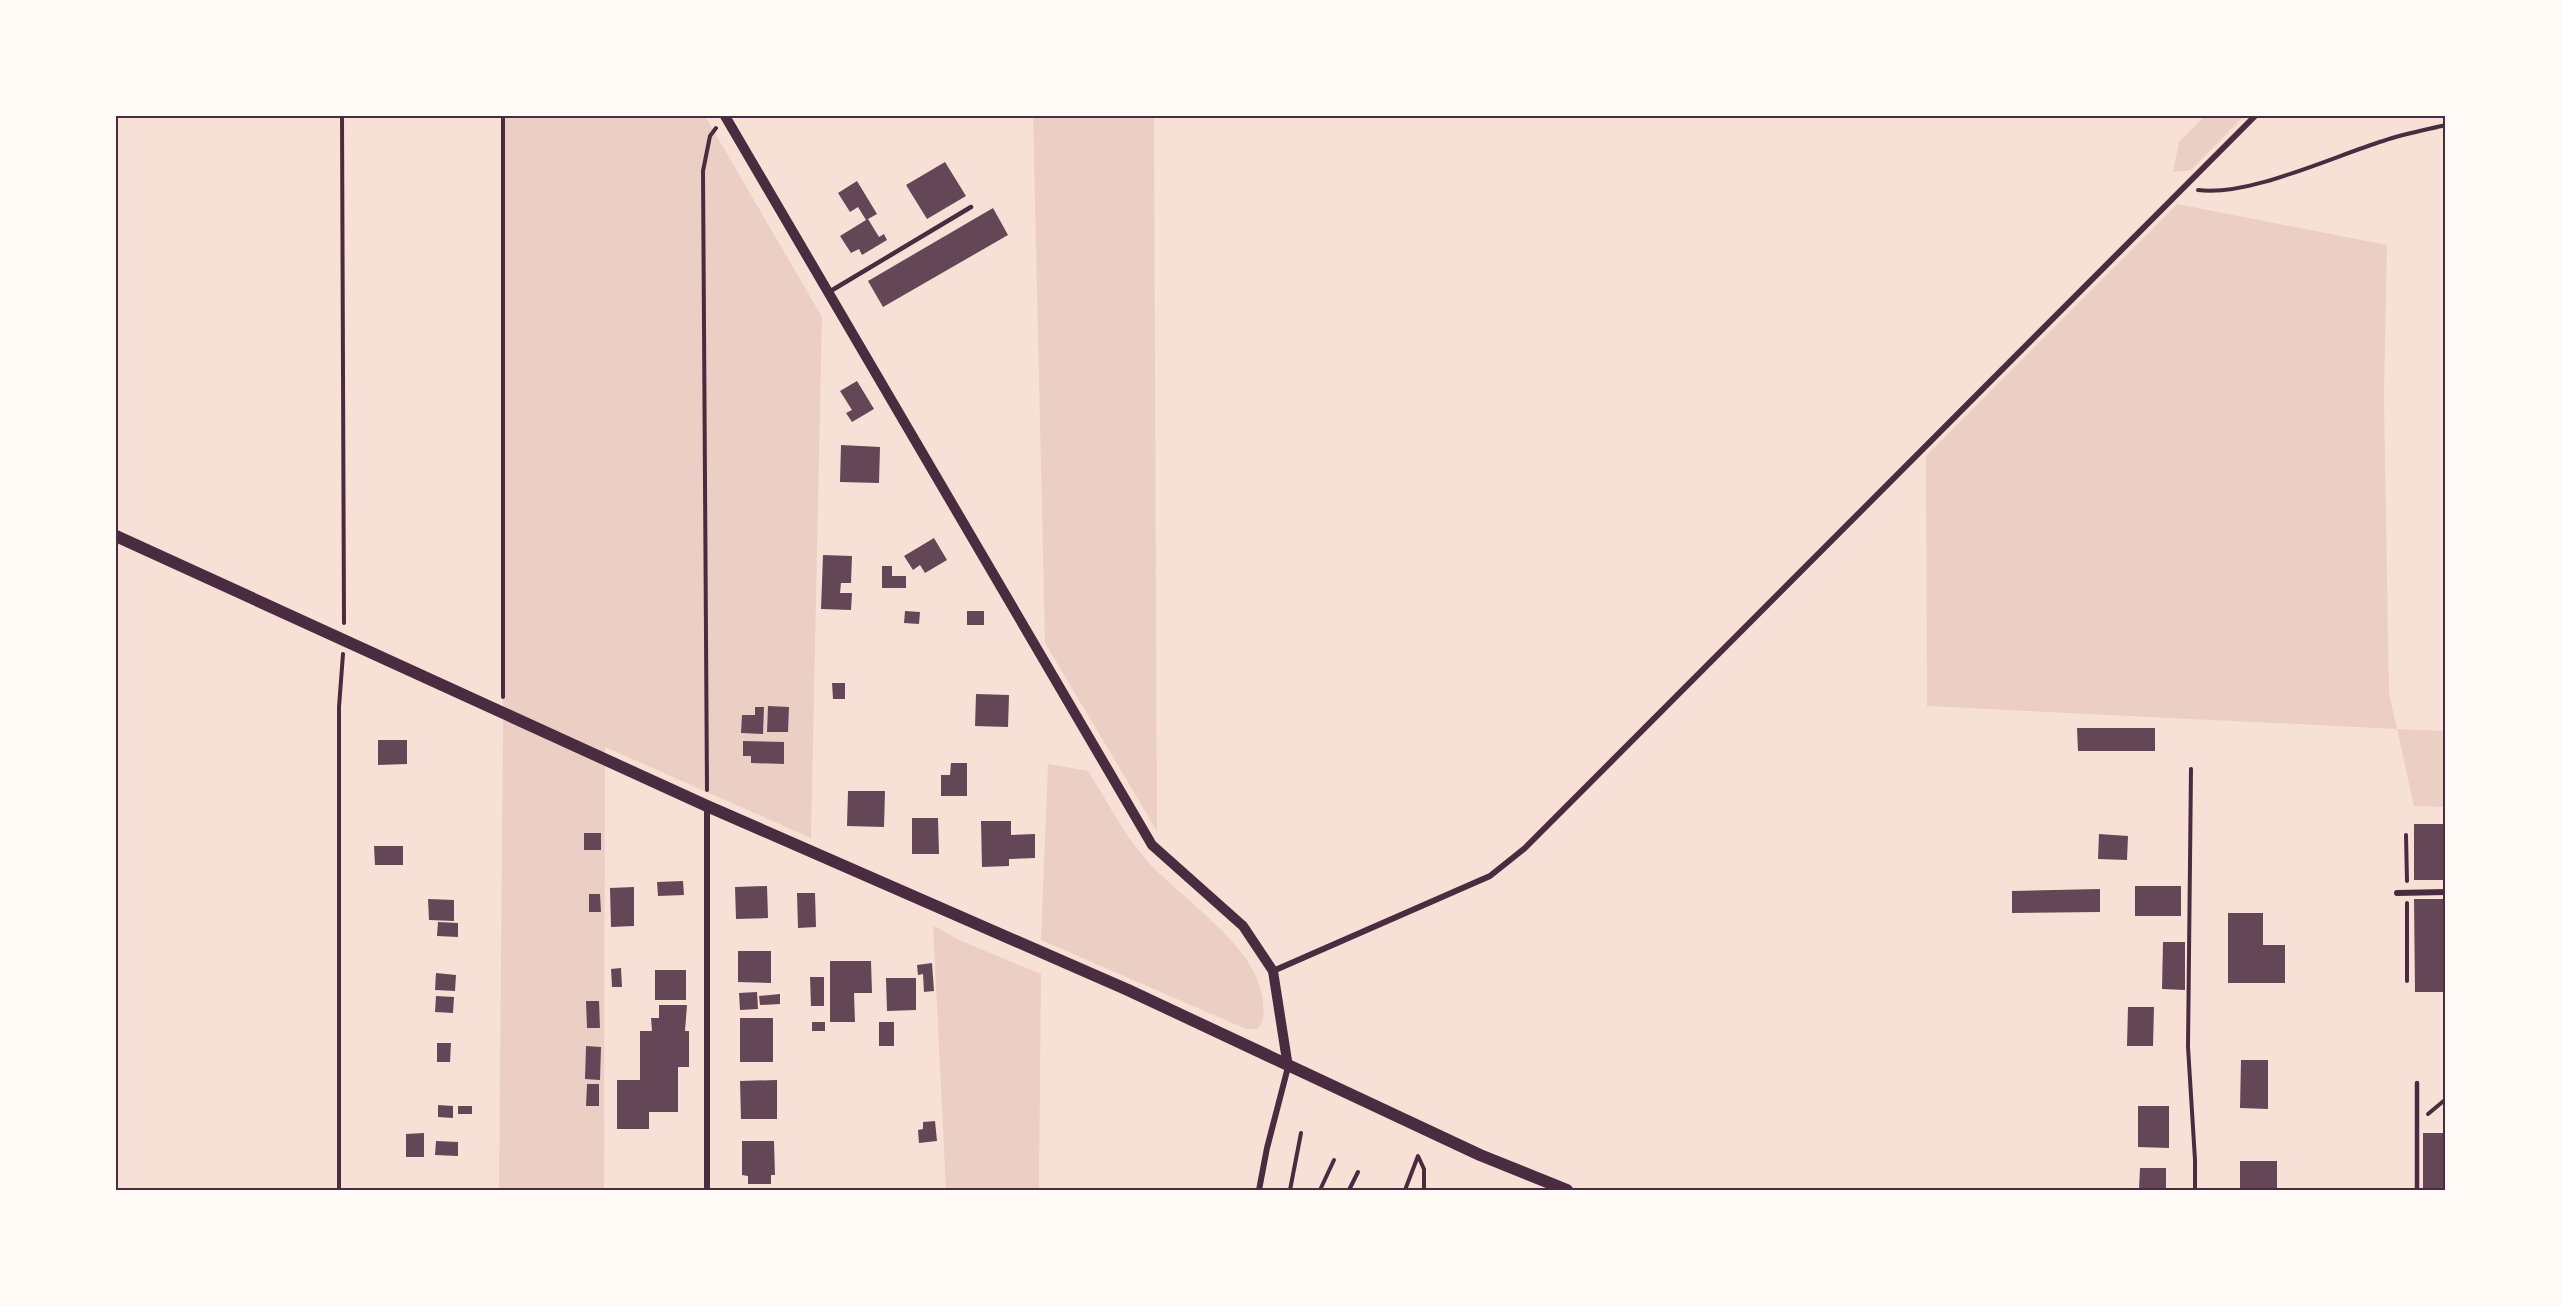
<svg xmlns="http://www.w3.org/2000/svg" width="2561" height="1306" font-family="'DejaVu Sans',sans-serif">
<rect width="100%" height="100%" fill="#f7e1d7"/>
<!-- green -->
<g fill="#ebcfc5">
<polygon points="501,116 705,116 822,317 811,838 605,747 604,1190 499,1190 503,724"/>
<polygon points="1033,116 1154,116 1157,831 1045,643"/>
<polygon points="2205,116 2244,116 2191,170 2173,172 2179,142"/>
<polygon points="2177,204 2387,245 2384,397 2389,693 2397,729 2445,731 2445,807 2414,806 2397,729 1927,706 1926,456"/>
<path d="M1048,764L1088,771C1105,797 1123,833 1143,856C1177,898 1260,945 1263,1003C1264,1013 1265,1021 1257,1029H1246L1041,940Z"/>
<polygon points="933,925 959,940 1041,974 1039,1190 946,1190"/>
</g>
<!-- building -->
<g fill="#644757">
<polygon points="945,162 966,196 927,219 906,185"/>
<polygon points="857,181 877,214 868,219 879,237 884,234 887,240 862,255 859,249 851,253 840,236 866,220 858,207 850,212 838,193"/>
<polygon points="993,208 1008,235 883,307 868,281"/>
<polygon points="857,381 874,409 852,422 846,413 852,410 840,391"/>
<polygon points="841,445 880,447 879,483 840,482"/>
<polygon points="934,538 947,560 925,573 920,565 913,570 904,556"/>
<polygon points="823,555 852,556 851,583 841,583 840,593 852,593 851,610 821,609"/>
<polygon points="882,566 892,566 892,576 906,576 906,588 882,588"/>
<polygon points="905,611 920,612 919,624 904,623"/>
<rect x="967" y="611" width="17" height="14"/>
<polygon points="832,683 845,683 845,699 833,699"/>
<polygon points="976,694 1009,695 1008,727 975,726"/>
<polygon points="768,706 789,707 788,732 767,732"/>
<polygon points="755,707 764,707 763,734 741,733 742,715 755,715"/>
<polygon points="2077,728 2155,728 2155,751 2078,751"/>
<polygon points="378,740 407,740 407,764 378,765"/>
<polygon points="743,741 784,742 784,764 751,763 751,756 743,756"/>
<polygon points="951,763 967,763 967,796 941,796 941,775 950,775"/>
<polygon points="848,791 885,791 884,827 847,826"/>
<polygon points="912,818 938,818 939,854 912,854"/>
<polygon points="981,821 1011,821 1011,835 1035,834 1035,858 1009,859 1009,866 982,867"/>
<rect x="2414" y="824" width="32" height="56"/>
<rect x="584" y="833" width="17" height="17"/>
<polygon points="2099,834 2128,836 2127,860 2098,859"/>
<polygon points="374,846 403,846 403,865 375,865"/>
<polygon points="683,881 684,895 658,896 657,882"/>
<polygon points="767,886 768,918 736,919 735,887"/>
<rect x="2135" y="886" width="46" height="30"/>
<polygon points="634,887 634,926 611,927 610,888"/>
<polygon points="2100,889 2100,912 2012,913 2012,891"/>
<polygon points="797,893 815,893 816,927 798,928"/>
<polygon points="589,894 600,894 601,912 589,912"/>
<polygon points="428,899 454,900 454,921 429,920"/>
<polygon points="2414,899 2446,899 2446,992 2415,992"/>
<polygon points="2228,913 2263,913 2263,945 2285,945 2285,983 2228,983"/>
<polygon points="438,922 458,923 458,937 437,936"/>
<polygon points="2163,942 2185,942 2185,990 2162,989"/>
<polygon points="738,951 771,951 771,983 738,982"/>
<polygon points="830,961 871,961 872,993 854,993 855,1022 830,1022"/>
<polygon points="932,963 934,991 924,992 923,974 918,975 917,965"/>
<polygon points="621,968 622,987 612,987 611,969"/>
<rect x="655" y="970" width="31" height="30"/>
<polygon points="436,973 456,975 455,991 435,990"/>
<polygon points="810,977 824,977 824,1006 811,1006"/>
<polygon points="886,978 916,978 916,1010 887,1011"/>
<polygon points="757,992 758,1009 740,1010 739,993"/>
<polygon points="780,994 780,1004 760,1005 759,996"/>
<polygon points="436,996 454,997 453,1013 435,1012"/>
<polygon points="586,1001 599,1001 600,1028 587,1028"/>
<polygon points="659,1005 687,1005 685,1031 689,1031 689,1067 678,1067 678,1112 649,1112 649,1129 617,1129 617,1080 640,1080 640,1031 652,1031 651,1018 659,1018"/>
<polygon points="2128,1007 2154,1007 2153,1046 2127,1046"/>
<rect x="740" y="1018" width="33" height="44"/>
<rect x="812" y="1022" width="13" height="9"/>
<rect x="879" y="1022" width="15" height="24"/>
<polygon points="437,1043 451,1043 450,1062 437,1062"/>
<polygon points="586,1046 601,1047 600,1080 585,1079"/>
<polygon points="2241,1060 2268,1060 2268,1109 2240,1108"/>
<polygon points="777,1080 777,1119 741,1119 740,1081"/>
<polygon points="587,1084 599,1084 599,1106 586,1106"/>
<polygon points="438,1105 453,1106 453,1118 438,1117"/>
<rect x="458" y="1106" width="14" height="8"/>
<polygon points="2138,1106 2169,1106 2169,1148 2138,1147"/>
<polygon points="935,1121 937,1141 919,1143 918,1130 923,1129 923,1122"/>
<polygon points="424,1133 424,1157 406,1157 406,1134"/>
<rect x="2423" y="1133" width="23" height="57"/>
<polygon points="436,1141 458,1142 458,1156 435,1155"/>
<polygon points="742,1141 774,1141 775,1175 771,1175 771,1184 748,1184 748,1176 742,1175"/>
<rect x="2240" y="1161" width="37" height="29"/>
<polygon points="2140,1168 2166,1168 2166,1190 2139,1190"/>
</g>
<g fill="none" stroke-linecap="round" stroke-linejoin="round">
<!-- path -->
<g stroke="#4a2c40" stroke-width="4">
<polyline points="342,116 344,623"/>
<path d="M2198,190C2248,197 2334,156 2383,141C2403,134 2425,130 2446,125"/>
<polyline points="503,697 503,116"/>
<polyline points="2191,769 2188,1047 2195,1160 2195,1190"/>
<polyline points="707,790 703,171 710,136 716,128"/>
<polyline points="2406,835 2407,881"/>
<polyline points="2407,903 2407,981"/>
<polyline points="2428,1114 2446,1099"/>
<polyline points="339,1190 339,707 343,654"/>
<polyline points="1290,1190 1301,1133"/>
<polyline points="1320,1190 1334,1160"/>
<polyline points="1349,1190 1358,1172"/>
<polyline points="1405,1190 1418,1156 1424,1169 1424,1190"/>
</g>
<!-- service -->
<g stroke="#4a2c40" stroke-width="4.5">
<polyline points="829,292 971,207"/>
<polyline points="2417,1083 2417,1190"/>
</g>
<!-- minor -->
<g stroke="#4a2c40" stroke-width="6">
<polyline points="2397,893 2446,892"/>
<polyline points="1273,971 1490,876 1525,848 2255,116"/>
<polyline points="707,1190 707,807"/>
<polyline points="1259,1190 1267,1148 1288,1067"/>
</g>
<!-- tertiary -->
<polyline stroke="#4a2c40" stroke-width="10" points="725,116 1152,845 1243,926 1273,971 1288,1067"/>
<!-- secondary -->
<polyline stroke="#4a2c40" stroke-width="12" points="116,536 707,806 1128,990 1480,1155 1567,1190"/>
</g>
<!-- border -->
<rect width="2561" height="1306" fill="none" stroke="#fffaf5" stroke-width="234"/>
<rect x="117" y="117" width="2327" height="1072" fill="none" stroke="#4a2c40" stroke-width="2"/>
</svg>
